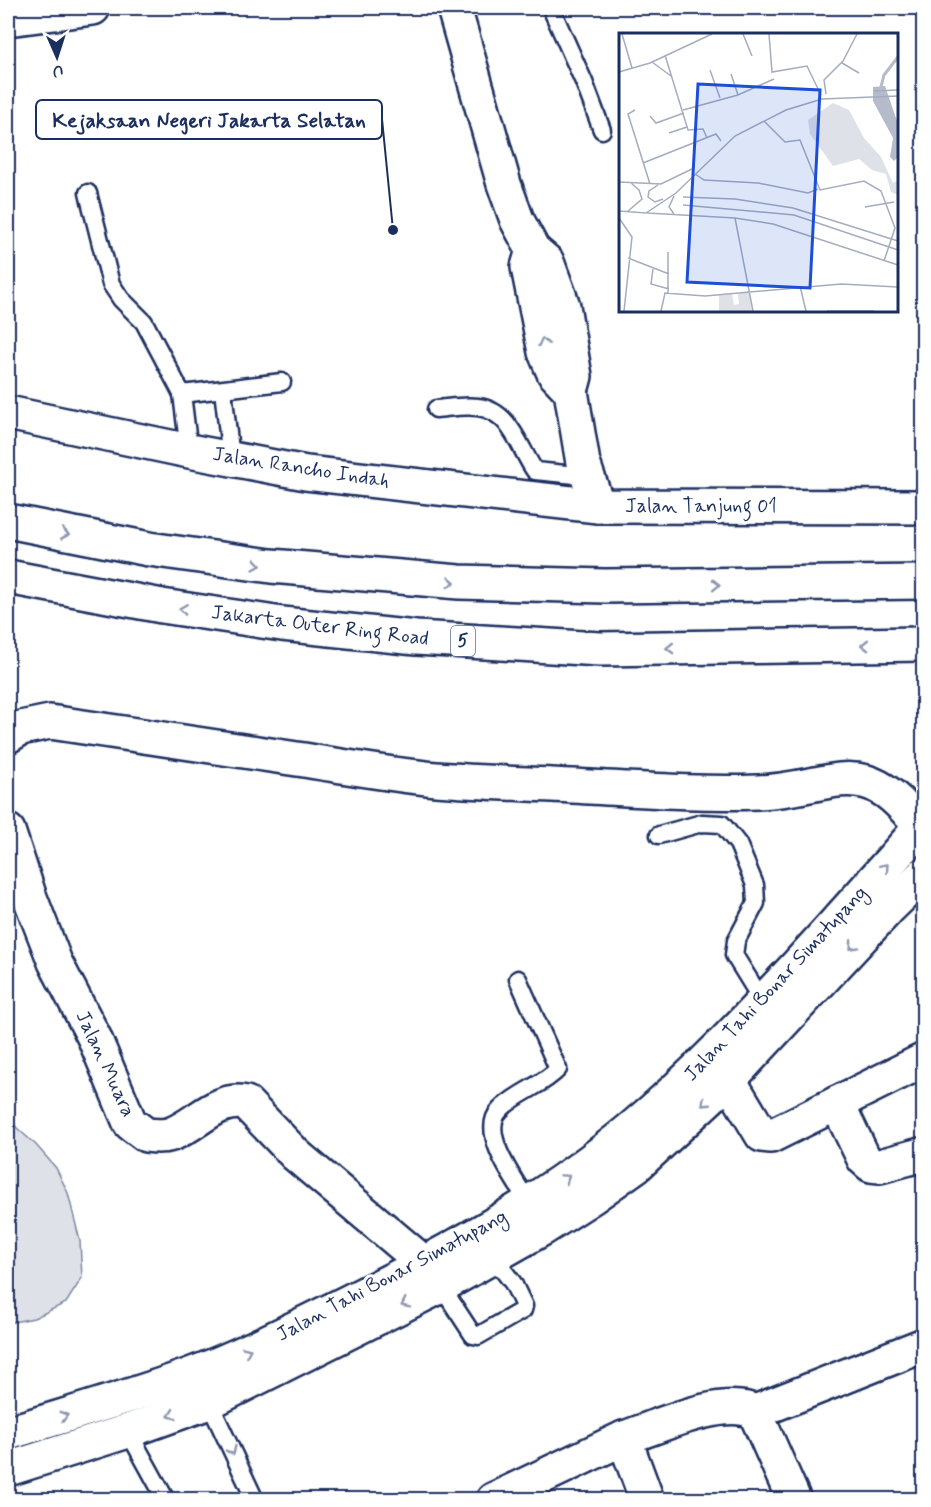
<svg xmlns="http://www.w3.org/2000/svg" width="931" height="1507" font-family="Mynerve,sans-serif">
<rect width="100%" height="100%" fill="#fff"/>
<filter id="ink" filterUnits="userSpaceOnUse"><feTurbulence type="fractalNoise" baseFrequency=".0167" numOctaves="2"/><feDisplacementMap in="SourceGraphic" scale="12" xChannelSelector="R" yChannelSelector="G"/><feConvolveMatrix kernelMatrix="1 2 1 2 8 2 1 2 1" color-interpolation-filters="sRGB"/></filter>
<g filter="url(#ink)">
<!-- green -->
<polygon fill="#dee1e7" stroke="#7c88a2" stroke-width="1.5" points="8,1115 17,1128 36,1145 56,1168 68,1193 80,1241 82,1278 66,1303 34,1318 8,1323"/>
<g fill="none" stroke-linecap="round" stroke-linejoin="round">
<defs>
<g id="lane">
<polyline points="551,8 584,82 602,130"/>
<polyline points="88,193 111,284 121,299 144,322 182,394"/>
<polyline points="223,390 231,459"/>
<path d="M436,409C449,408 465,405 478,407C511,411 519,448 535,471L586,476"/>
<polyline points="189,451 182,394 282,382"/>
<polyline points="659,835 702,823 722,824 738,844 755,885 756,903 736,941 734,955 763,1002"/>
<path d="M518,979L558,1069C542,1086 516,1093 500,1110C478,1132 516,1182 529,1203"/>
<polyline points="441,1286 473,1335 478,1336 523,1310 524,1306 513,1283 493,1257"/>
<polyline points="209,1402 255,1500"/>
<polyline points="128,1431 166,1500"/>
</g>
<g id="street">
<polyline points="454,8 504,184 517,220 533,250 547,262 563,306 575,376 571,391 583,463 598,506"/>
<polyline points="8,19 93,8"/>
<polyline points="533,250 528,267 545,352 554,373 571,391"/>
<polyline points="8,413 189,451 306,473 598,506 924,507"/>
<path d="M8,736L21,728L50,722C133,735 215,747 297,759C343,766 390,775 436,779C487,783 539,784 590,787C646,790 702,794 758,792C833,790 863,749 920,827"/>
<path d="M8,831L29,895L55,962L94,1037L130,1123L146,1135C155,1136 166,1137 174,1133C198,1123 218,1097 246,1103L296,1155L425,1264"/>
<polyline points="729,1080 762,1135 771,1136 924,1060"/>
<polyline points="837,1103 864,1159 871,1165 880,1166 924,1154"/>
<polyline points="755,1412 924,1345"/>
<polyline points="755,1412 794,1500"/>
<path d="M624,1438C657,1427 723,1396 755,1412"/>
<polyline points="493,1500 624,1438 647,1500"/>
</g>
<g id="highway">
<polyline points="8,521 149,549 271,566 459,582 605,586 924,582"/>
<polyline points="8,577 162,606 282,624 416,638 600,649 924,644"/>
<path d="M8,1433C69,1414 130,1397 190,1375C243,1355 293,1329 344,1304C445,1254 545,1201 632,1128C693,1077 746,1020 800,962C842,916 883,870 924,823"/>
<polyline points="8,1469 128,1431 209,1402 441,1286 542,1229 592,1197 637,1165 729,1080 888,909 924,874"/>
</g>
</defs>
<!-- lane casing -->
<use href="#lane" stroke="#1b2f5e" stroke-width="21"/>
<!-- street casing -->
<use href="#street" stroke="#1b2f5e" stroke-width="38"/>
<!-- highway casing -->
<use href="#highway" stroke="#1b2f5e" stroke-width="38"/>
<!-- lane -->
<use href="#lane" stroke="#fff" stroke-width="16"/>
<!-- street -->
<use href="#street" stroke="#fff" stroke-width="33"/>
<!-- highway -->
<use href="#highway" stroke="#fff" stroke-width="33"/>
</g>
<!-- one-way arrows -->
<defs><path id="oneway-chevron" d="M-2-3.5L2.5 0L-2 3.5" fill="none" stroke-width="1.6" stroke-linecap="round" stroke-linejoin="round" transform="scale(1.5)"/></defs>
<g stroke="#8d97ae">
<use href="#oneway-chevron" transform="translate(543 342) rotate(-101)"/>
<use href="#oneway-chevron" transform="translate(65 534) rotate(10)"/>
<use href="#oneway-chevron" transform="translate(257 565) rotate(8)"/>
<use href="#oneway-chevron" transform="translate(451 582) rotate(4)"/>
<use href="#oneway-chevron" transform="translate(716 585) rotate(-1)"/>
<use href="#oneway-chevron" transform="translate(183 609) rotate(-172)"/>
<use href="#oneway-chevron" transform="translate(865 645) rotate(179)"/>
<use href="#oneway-chevron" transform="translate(670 648) rotate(179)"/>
<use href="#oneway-chevron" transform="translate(885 867) rotate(-49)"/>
<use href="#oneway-chevron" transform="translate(853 946) rotate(133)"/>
<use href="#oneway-chevron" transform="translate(705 1103) rotate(137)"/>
<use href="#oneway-chevron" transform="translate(566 1178) rotate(-34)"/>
<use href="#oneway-chevron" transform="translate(405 1304) rotate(154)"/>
<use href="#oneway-chevron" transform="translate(247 1351) rotate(-23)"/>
<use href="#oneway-chevron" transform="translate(172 1415) rotate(160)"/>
<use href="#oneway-chevron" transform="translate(64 1416) rotate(-17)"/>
<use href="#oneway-chevron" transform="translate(232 1451) rotate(64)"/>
</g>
</g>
<g text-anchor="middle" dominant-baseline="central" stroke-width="6" stroke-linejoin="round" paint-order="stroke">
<!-- shield labels -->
<rect fill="#fff" stroke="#5f6d8e" stroke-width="1.5" x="451" y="626" width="24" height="30" rx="4.5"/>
<g font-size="18" font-weight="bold" fill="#1b2f5e">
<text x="463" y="641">5</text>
</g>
<!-- street labels -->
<g font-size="20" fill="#1b2f5e" stroke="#fff">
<text transform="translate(301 468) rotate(9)">Jalan Rancho Indah</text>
<text x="701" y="506">Jalan Tanjung 01</text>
<text transform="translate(320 626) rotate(7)">Jakarta Outer Ring Road</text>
<text transform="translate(776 984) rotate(-47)">Jalan Tahi Bonar Simatupang</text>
<text transform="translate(105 1064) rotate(65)">Jalan Muara</text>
<text transform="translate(392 1276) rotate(-28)">Jalan Tahi Bonar Simatupang</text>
</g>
</g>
<!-- overview -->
<g transform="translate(619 33)">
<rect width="279" height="279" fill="#fff"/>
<path d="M214,70L230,77L245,105L262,124L274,150L279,147V162L272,159L267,141L253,137L240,126L214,133L191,101L189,87ZM130,258L133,278H100V262L113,261L115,272L120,271L119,261Z" fill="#dee1e7"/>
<path d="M266,53L279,91V124L275,128L271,124L274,105L254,68V54Z" fill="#b5bbca"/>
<path fill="none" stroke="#b5bbca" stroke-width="3" d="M260,62L265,42L279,24"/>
<path fill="none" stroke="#a4acbf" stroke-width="1.5" d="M3,1L13,35M124,1L133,23M150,1L153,39L188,33L202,62M46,22L69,97L84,96L88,105M33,29L52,43M223,30L240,40M91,37L101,65M0,39L31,30L93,1M112,41L119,62L155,46M255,58L279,57M207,61L205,47L224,28L238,1M16,77L9,81L31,151M64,77L119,62M31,83L37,90L65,80M145,88L166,109L181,107L201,157L245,148L262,158L276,195L265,228M50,100L68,94M24,130L97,101L102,108M76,141L85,147L139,150L189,160L199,156M0,149L42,151L73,136M39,152L30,158L29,164L36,169L44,166M64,164L116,166L174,175L279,208M64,172L175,182L279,217M246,174L275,169M0,178L27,180L57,160L116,103L167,77L203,66L279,63M8,179L23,166L20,157L12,150M28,180L116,185L154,191L279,232M55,181L50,174L55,163M0,185L13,204L5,278M116,185L134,278M9,225L50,241M34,236L32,251L50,256M181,253L187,278M49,261V219M42,278L46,260L86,263L222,251L279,254M208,278H255"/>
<path fill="#1d4ed8" fill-opacity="0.15" stroke="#1d4ed8" stroke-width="3" d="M79,51L201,57L191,255L68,249Z"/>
<rect width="279" height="279" fill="none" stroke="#1b2f5e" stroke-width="3"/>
</g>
<!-- callouts -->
<path fill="none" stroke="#1b2f5e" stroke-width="2" d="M393 230L382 119"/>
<circle fill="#1b2f5e" stroke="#fff" stroke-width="2" cx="393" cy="230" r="6"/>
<rect fill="#fff" stroke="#1b2f5e" stroke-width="2" x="36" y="100" width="346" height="39" rx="6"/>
<g font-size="21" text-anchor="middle" font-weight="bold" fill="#1b2f5e">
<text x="209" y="127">Kejaksaan Negeri Jakarta Selatan</text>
</g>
<!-- margin -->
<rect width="931" height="1507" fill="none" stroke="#fff" stroke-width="30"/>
<rect x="15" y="15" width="901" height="1477" fill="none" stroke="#1b2f5e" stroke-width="2" filter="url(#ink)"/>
<!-- north arrow -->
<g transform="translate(57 57) rotate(177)" stroke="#ffffff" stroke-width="4.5" paint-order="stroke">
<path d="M0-4.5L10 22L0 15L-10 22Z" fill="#1b2f5e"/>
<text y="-9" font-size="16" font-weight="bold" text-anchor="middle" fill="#1b2f5e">U</text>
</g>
</svg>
